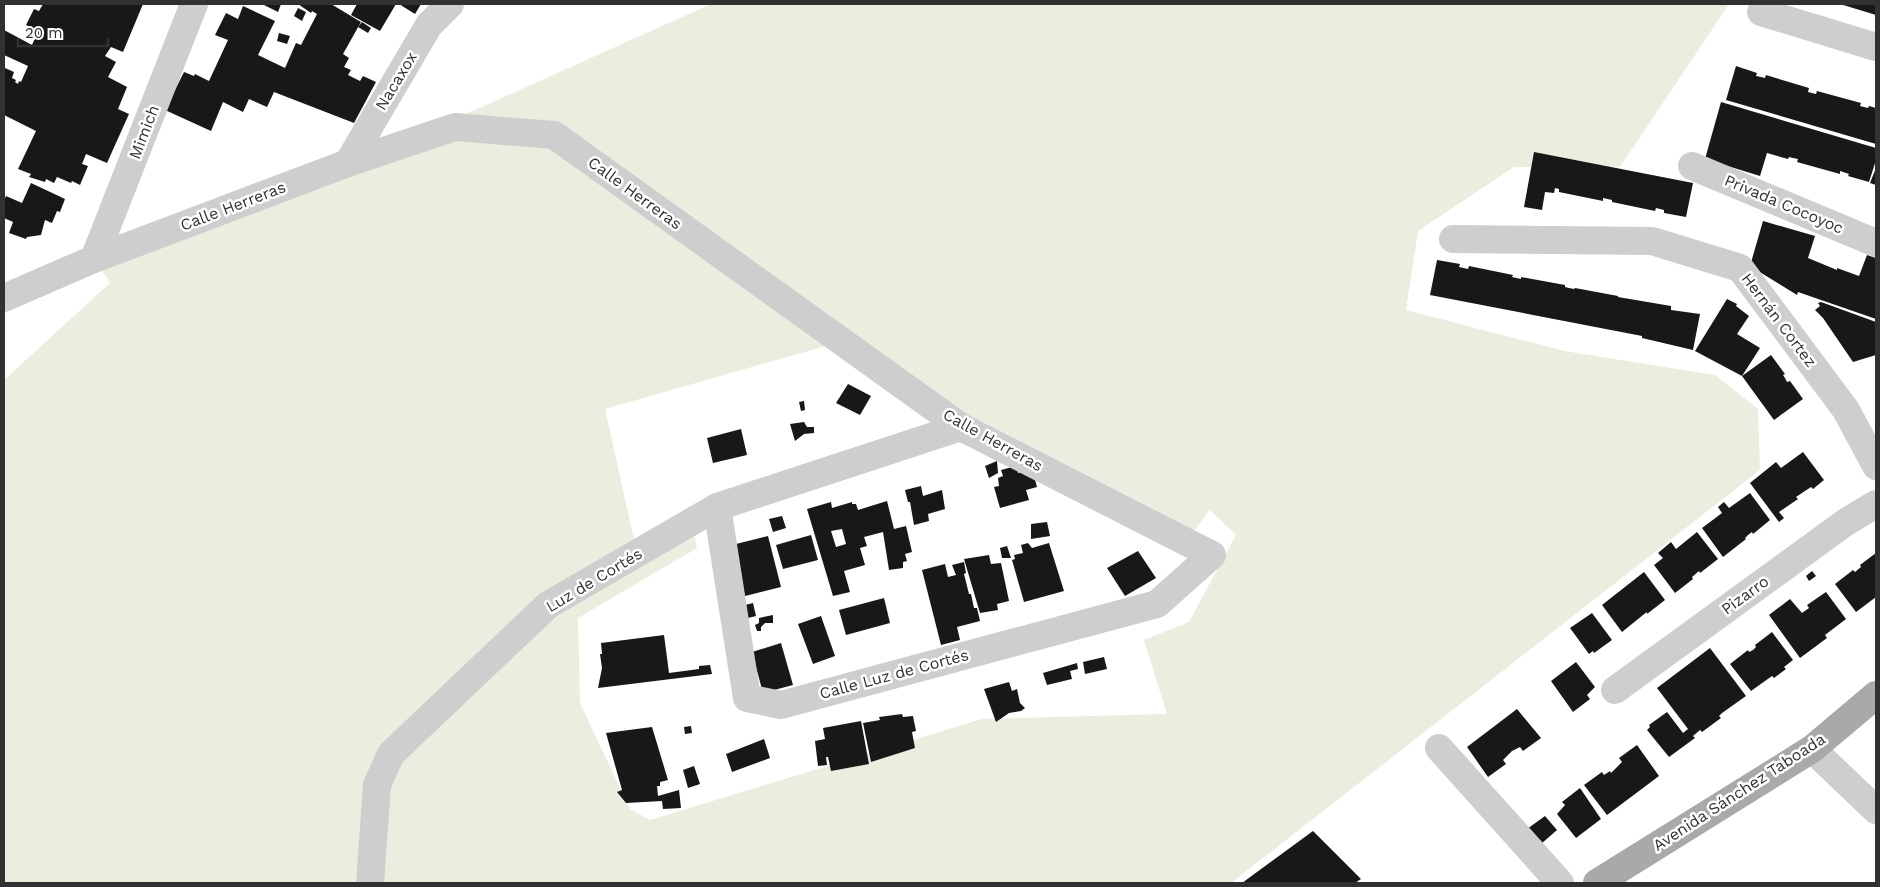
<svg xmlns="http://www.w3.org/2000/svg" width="1880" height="887" font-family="'Work Sans',sans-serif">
<rect width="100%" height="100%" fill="#fff"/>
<!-- green -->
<path fill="#e9eedf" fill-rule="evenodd" d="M711,4H1729L1620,167H1514L1418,231L1406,310L1564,351L1715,375L1758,409L1760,470L1231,883H4V380L110,283L94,259L384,151ZM843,341L961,427L1186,541L1210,510L1236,535L1189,622L1144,640L1167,714L982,719L650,820L630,809L580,703L578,618L697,548L691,522L637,553L605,409Z"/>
<!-- building -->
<g fill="#181818" fill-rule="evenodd">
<polygon points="43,4 143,4 123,52 111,47 105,56 116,62 108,77 127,87 118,109 129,114 107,163 86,154 82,164 88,166 80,185 72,181 71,183 57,177 54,183 46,179 45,182 29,177 31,174 18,169 36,131 4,115 5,68 14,72 12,78 16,80 15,82 18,84 19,81 21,82 28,66 4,55 4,30 32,45 38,31 26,25 34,9 39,11"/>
<polygon points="262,4 281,4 278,12"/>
<polygon points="298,4 331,4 361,22 343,54 349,58 344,67 351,70 348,75 360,81 363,76 376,82 354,123 274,92 267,107 249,99 243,112 223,102 211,131 165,110 184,72 194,76 195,74 209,81 228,40 215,35 226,13 238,19 243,6 275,21 258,55 285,68 296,43 301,45 317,14 312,11 311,13"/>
<polygon points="357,4 396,4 380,31 351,15"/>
<polygon points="399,4 421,4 415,14"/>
<polygon points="1841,4 1876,4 1876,15 1840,4"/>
<polygon points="298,8 306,12 302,21 294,16"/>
<polygon points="362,22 371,28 368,33 358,27"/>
<polygon points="279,33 290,36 287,44 277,41"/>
<polygon points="1736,66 1757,73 1756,76 1761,77 1765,78 1766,75 1809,88 1808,92 1816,94 1817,91 1861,103 1860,106 1868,108 1869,106 1876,108 1876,144 1726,100"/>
<polygon points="1721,102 1876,148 1876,160 1869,182 1848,176 1849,174 1840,171 1840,174 1797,162 1798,159 1793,158 1789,157 1788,159 1767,153 1760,176 1705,159"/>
<polygon points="1534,152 1693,183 1686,217 1664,213 1664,210 1656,208 1655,211 1612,202 1612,200 1603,198 1603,201 1559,192 1559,189 1555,188 1554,193 1545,192 1542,210 1524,207"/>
<polygon points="1876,168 1876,185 1870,183"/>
<polygon points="31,183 65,199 60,212 57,211 52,223 45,220 41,235 27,237 26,239 9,233 13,222 4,218 4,201 6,196 22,203"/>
<polygon points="1763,221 1815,236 1808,258 1837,270 1837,268 1859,276 1867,255 1876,258 1876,319 1798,292 1797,295 1750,266"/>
<polygon points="1437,260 1460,264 1459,267 1468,269 1469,266 1513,275 1512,277 1521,279 1521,277 1565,285 1565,287 1569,288 1574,289 1575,288 1618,296 1618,297 1671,306 1671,310 1700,314 1693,350 1642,338 1642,336 1430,295"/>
<polygon points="1727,299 1737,304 1736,306 1749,316 1737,334 1760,348 1742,376 1695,351"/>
<polygon points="1821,302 1876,322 1876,355 1853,362 1823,318 1815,310 1820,306 1818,303"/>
<polygon points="1771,355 1785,374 1783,375 1785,378 1787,382 1790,381 1803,399 1774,420 1742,376"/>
<polygon points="848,384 871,396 860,415 836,403"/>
<polygon points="804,401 805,410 801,411 799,402"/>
<polygon points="804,422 807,427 814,427 814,433 804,434 795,441 790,424"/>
<polygon points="741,429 747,455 713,463 707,438"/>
<polygon points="1803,452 1824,480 1813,489 1811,487 1796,497 1798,499 1779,512 1784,518 1779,522 1750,483 1776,462 1781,468"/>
<polygon points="997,461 998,473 989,478 985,466"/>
<polygon points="1016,466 1018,473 1032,468 1037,487 1026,490 1029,500 1000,508 994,487 999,486 998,478 1003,476 1001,470"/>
<polygon points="921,486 923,496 942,490 945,509 928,514 929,521 914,525 910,502 908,502 905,490"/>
<polygon points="1750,493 1770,520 1753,534 1752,532 1748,535 1745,538 1746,539 1723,557 1702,528 1722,513 1718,507 1724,502 1729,508"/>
<path d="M887,501L894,529L906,526L912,552L905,554L907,561L903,562V568L889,570L883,532L864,537L867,546L860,548L865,565L844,571L850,592L833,596L807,509L831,502L832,508L852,502V504H856L858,510ZM842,529L846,544L836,547L831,531Z"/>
<polygon points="782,516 786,528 773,532 769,519"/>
<polygon points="1047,522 1050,536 1031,539 1031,524"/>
<polygon points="1697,532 1718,559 1700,573 1699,571 1692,577 1693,579 1675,593 1654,565 1663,558 1658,553 1671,542 1676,549"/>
<polygon points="811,535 818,560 783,569 776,545"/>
<polygon points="768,536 781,587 745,596 732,545"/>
<polygon points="1028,543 1032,548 1049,543 1064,591 1024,602 1012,560 1015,559 1014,555 1023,553 1021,545"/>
<polygon points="1007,546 1011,558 1002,558 1000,548"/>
<polygon points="1138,551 1156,578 1125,596 1107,568"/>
<polygon points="1876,553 1876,597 1856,612 1835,584 1853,570 1855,572 1861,567 1860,565"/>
<polygon points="989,555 991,564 1001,563 1009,601 997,604 998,610 980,613 964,559"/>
<polygon points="964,562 966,573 964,574 969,594 971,594 974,608 977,608 980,621 957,627 960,640 941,645 922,570 945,564 948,577 956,575 952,565"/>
<polygon points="1812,571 1816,576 1809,581 1806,576"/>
<polygon points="1644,572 1665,600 1647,614 1647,612 1643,615 1622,632 1602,605"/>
<polygon points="1826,592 1846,619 1825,635 1827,638 1800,658 1769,615 1790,599 1802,613 1809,608 1807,605"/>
<polygon points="884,598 890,623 846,635 839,610"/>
<polygon points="753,603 756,616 744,619 741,606"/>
<polygon points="1592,613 1612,640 1594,653 1593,651 1589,654 1570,628"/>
<polygon points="773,615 773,623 765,623 761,627 761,631 757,631 755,625 759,623 759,618"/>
<polygon points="821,616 835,656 813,664 798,624"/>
<polygon points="1772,632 1793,660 1784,667 1786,669 1774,678 1772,676 1751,691 1730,664 1748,650 1749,652 1753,650 1756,647 1755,645"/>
<polygon points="664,635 669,673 699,669 699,666 710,665 712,674 598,688 602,668 600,654 602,654 601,643"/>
<polygon points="781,643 793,685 763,693 752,652"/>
<polygon points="1710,648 1746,696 1722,713 1719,716 1721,718 1702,732 1700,730 1693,736 1695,738 1669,757 1647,730 1650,727 1649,725 1667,712 1683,733 1688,729 1657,688"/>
<polygon points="1104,657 1107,669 1085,674 1083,662"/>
<polygon points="1576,662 1595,687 1587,695 1590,699 1573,712 1551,681"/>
<polygon points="1077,663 1078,669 1070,671 1072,679 1047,685 1043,673"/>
<polygon points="1009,682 1012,691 1017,689 1020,703 1025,708 1021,711 1009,713 996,722 984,689"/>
<polygon points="1517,709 1541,738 1523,751 1520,747 1512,751 1503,760 1506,764 1488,777 1467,747"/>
<polygon points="902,714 903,717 913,716 916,731 912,732 915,748 871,762 863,723 880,720 879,717"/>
<polygon points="861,721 869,764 831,771 828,757 826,757 827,765 818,766 815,741 825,739 823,728"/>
<polygon points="691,726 692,733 685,734 684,727"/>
<polygon points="652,727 668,780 660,782 660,786 657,786 658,796 679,790 681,808 663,809 662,801 626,803 617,792 622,790 606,733"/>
<polygon points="764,739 770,758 732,772 726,754"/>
<polygon points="1637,745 1659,776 1607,815 1584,785 1602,772 1604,775 1610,771 1611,773 1622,762 1619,758"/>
<polygon points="694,766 700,784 688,788 683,770"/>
<polygon points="1580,788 1601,819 1576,838 1557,814 1565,805 1562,802"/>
<polygon points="1545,816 1557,830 1541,844 1527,829"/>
<polygon points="1313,831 1361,879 1355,883 1242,883"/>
</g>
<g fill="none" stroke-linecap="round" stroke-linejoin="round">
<!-- minor -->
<g stroke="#cecece" stroke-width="28">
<polyline points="1761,12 1876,47"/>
<polyline points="348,163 429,25 450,4"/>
<polyline points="1692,166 1876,243"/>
<polyline points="1453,239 1652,241 1740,268 1846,410 1876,466"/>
<polyline points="94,259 194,4"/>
<polyline points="4,298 94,259 348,163 455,127 554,135 961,427 1212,555 1157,604 781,705 747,698 717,507"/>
<polyline points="1615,690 1846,522 1876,504"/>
<polyline points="1439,748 1560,883"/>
<polyline points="1812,749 1876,810"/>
<polyline points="370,883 377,785 391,754 548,605 717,507 961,427"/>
</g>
<!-- major -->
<polyline stroke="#a9a9a9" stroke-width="28" points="1597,883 1812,749 1876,695"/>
</g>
<g text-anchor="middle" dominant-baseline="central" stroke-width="5" stroke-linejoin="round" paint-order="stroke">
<!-- street labels -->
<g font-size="16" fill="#313131" stroke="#fff">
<text transform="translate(396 81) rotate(-59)">Nacaxox</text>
<text transform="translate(144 132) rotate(-69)">Mimich</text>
<text transform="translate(635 193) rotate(36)">Calle Herreras</text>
<text transform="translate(1784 204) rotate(23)">Privada Cocoyoc</text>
<text transform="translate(233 206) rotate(-21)">Calle Herreras</text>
<text transform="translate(1779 320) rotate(53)">Hernán Cortez</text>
<text transform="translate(993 440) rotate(29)">Calle Herreras</text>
<text transform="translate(594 580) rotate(-31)">Luz de Cortés</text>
<text transform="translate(1745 595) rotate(-36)">Pizarro</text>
<text transform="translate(894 674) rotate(-15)">Calle Luz de Cortés</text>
<text transform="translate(1739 792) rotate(-33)">Avenida Sánchez Taboada</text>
</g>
</g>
<!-- border -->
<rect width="1880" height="887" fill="none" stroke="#313131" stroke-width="10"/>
<!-- scale -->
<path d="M18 38v8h90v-8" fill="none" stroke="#313131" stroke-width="2.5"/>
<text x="25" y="38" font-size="15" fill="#313131" stroke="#ffffff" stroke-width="4" paint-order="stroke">20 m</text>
</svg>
